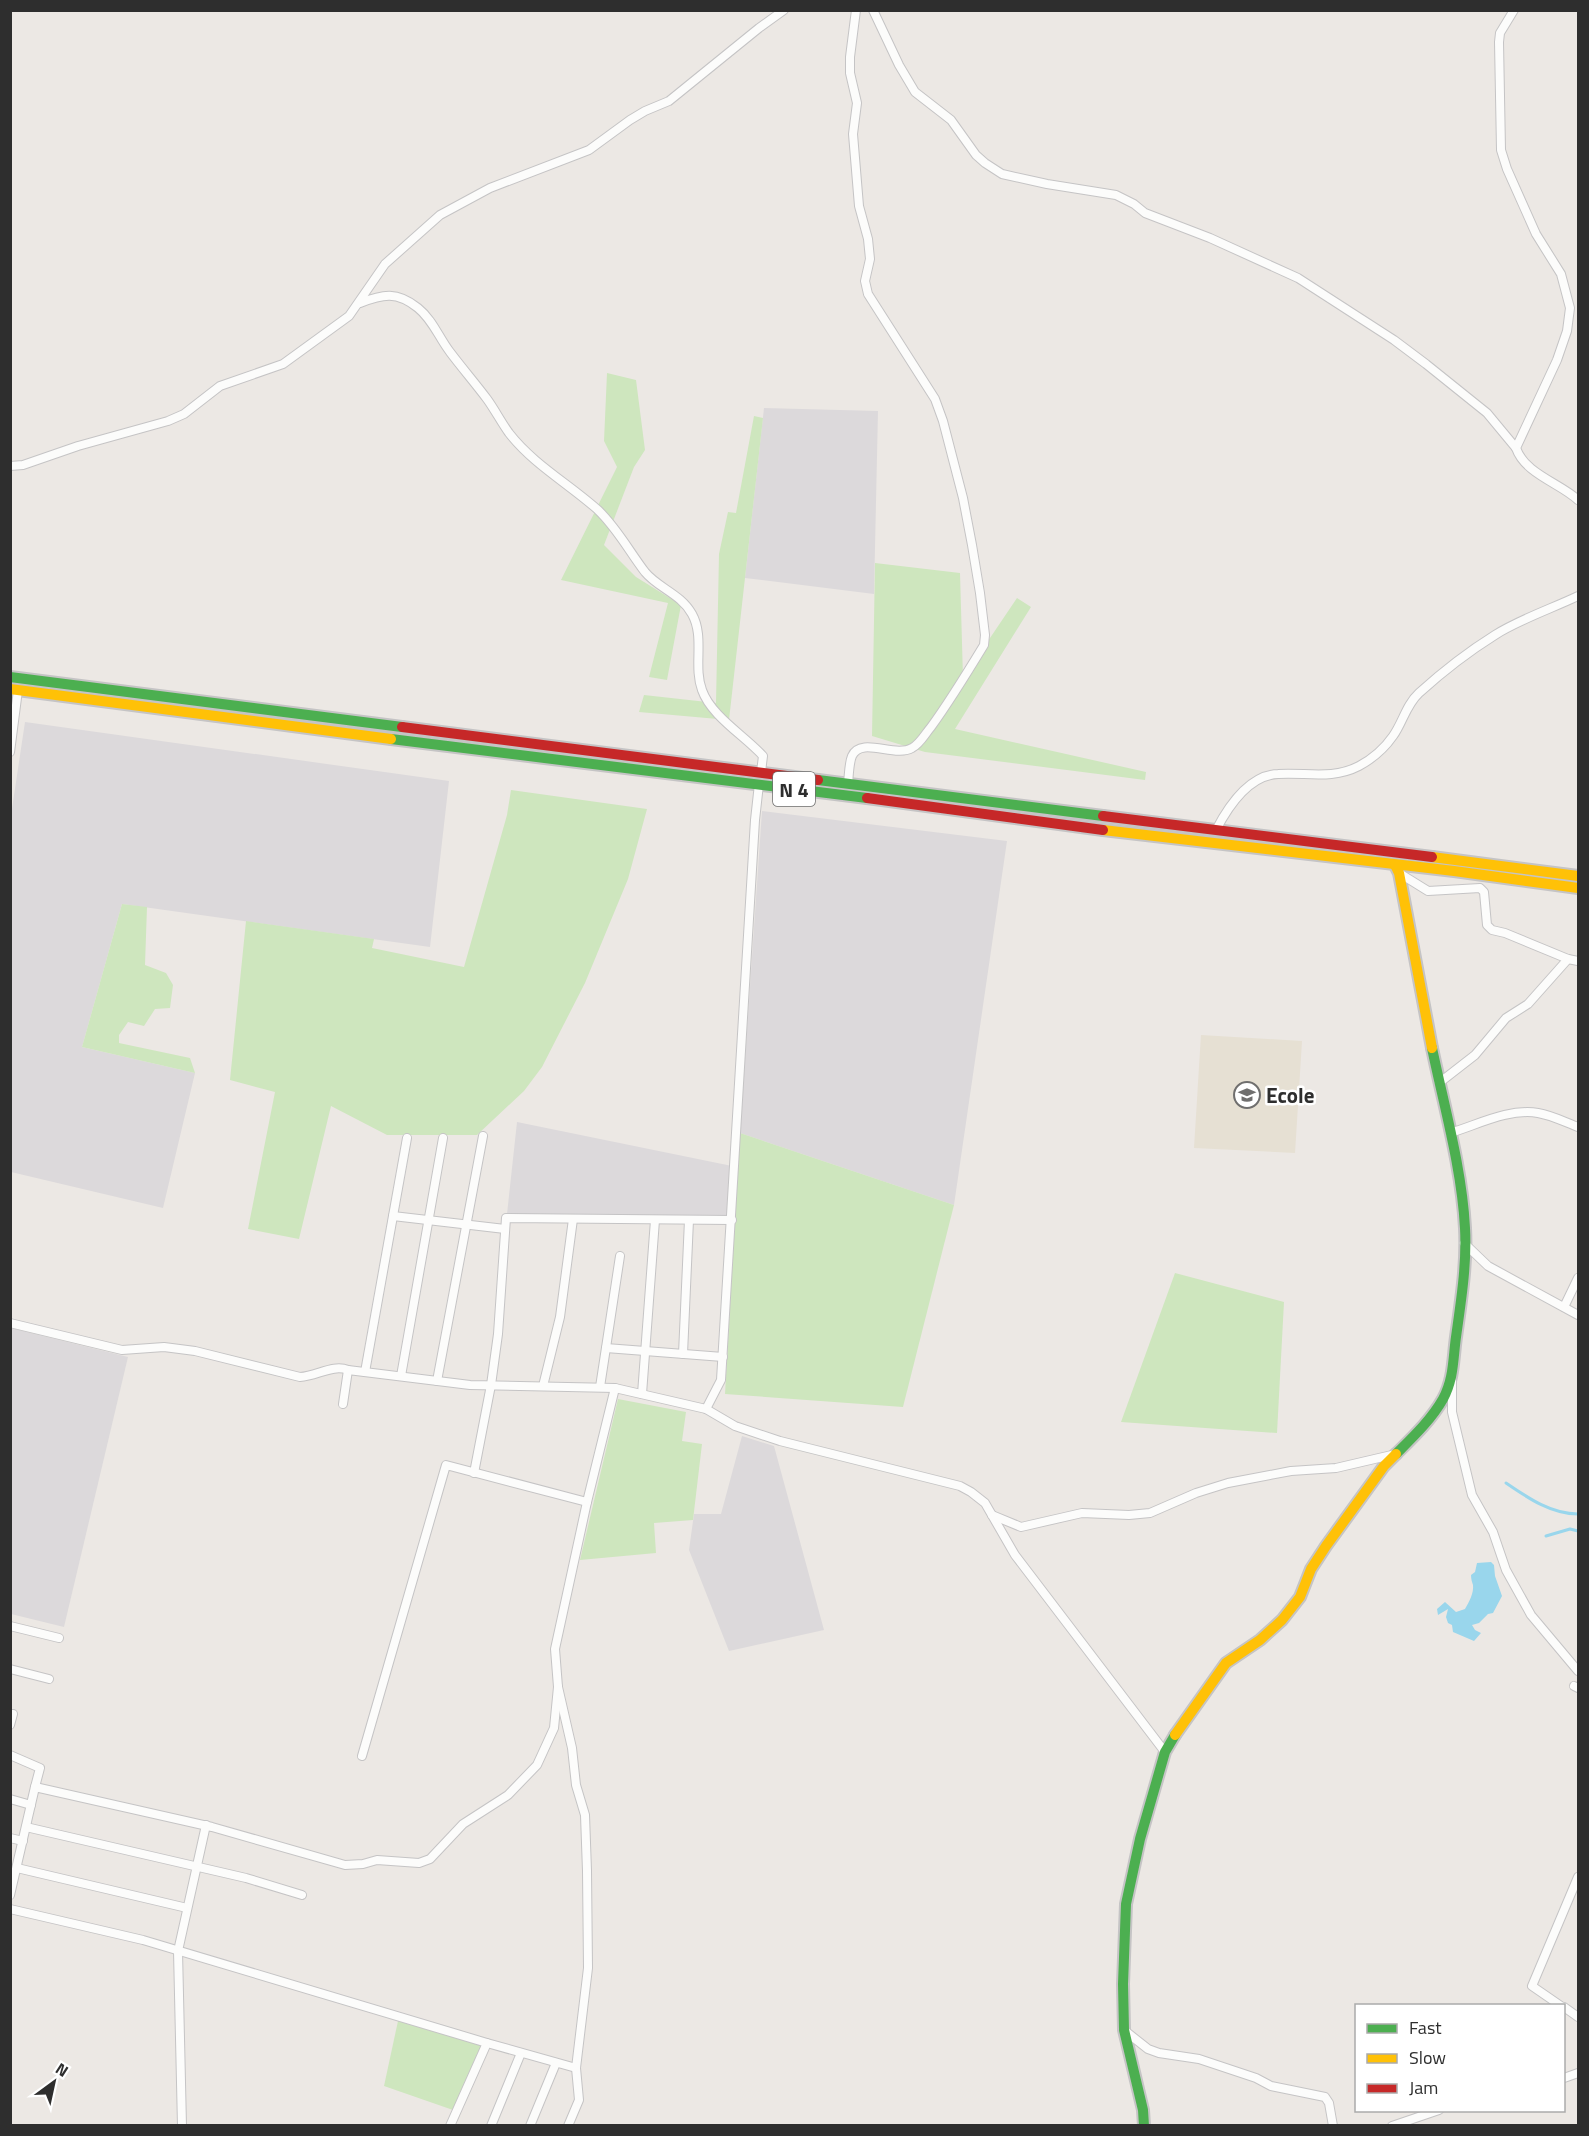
<svg xmlns="http://www.w3.org/2000/svg" width="1589" height="2136" font-family="'Titillium Web',sans-serif">
<rect width="100%" height="100%" fill="#ece8e4"/>
<!-- industrial -->
<g fill="#dcd9db">
<polygon points="764,408 878,411 874,594 745,578"/>
<polygon points="25,722 449,781 430,947 122,904 82,1047 195,1073 163,1208 11,1172 10,822"/>
<polygon points="762,811 1007,841 954,1205 740,1133"/>
<polygon points="517,1122 732,1166 728,1217 507,1214"/>
<polygon points="11,1328 128,1357 64,1627 11,1614"/>
<polygon points="742,1436 774,1446 824,1630 729,1651 689,1550 694,1514 721,1514"/>
</g>
<!-- education -->
<polygon fill="#e6e0d3" points="1201,1035 1302,1041 1295,1153 1194,1148"/>
<!-- green -->
<g fill="#cee6be">
<polygon points="607,373 636,380 645,450 634,467 604,545 636,577 681,605 667,680 649,677 668,603 561,580 617,467 604,441"/>
<polygon points="754,416 763,418 729,720 639,712 644,695 716,703 719,554 728,512 736,513"/>
<polygon points="875,563 960,573 963,678 1017,598 1031,607 955,729 1146,772 1145,780 925,752 872,736"/>
<polygon points="511,790 647,809 628,879 585,983 542,1067 524,1091 477,1135 387,1135 331,1106 299,1239 248,1229 275,1092 230,1080 246,921 374,939 372,948 464,967 507,815"/>
<polygon points="122,904 147,907 145,965 166,973 173,985 170,1008 155,1009 144,1026 128,1022 119,1035 119,1043 190,1058 195,1073 82,1047"/>
<polygon points="740,1133 954,1205 903,1407 725,1394"/>
<polygon points="1175,1273 1284,1302 1277,1433 1121,1422"/>
<polygon points="618,1399 686,1412 682,1441 702,1444 693,1520 654,1523 656,1553 580,1560"/>
<polygon points="398,2021 482,2046 453,2110 384,2086"/>
</g>
<!-- water -->
<path fill="#99d6ec" d="M1491,1562L1494,1565L1495,1576L1502,1596L1493,1613L1488,1614L1479,1623L1472,1625L1475,1630L1481,1633L1474,1641L1453,1632L1452,1625L1448,1623L1446,1617L1448,1609L1438,1615L1437,1609L1445,1602L1456,1612L1465,1609C1469,1602 1474,1593 1473,1585C1472,1582 1471,1579 1471,1575L1475,1572L1477,1563Z"/>
<g fill="none" stroke-linecap="round" stroke-linejoin="round">
<!-- stream -->
<g stroke="#99d6ec" stroke-width="3">
<path d="M1506,1483C1528,1498 1551,1514 1578,1514"/>
<polyline points="1546,1536 1570,1529 1578,1531"/>
</g>
<defs>
<g id="street">
<polyline points="873,10 899,65 915,92 951,120 976,155 985,163 1002,174 1047,184 1116,195 1134,204 1145,213 1210,238 1298,278 1394,340 1426,364 1487,413 1516,448"/>
<path d="M1514,10L1500,33L1499,42L1501,150L1507,169L1536,234L1561,274L1570,308L1567,331L1557,360L1516,448C1525,474 1560,483 1578,500"/>
<path d="M360,303C383,294 397,291 418,308C433,320 439,338 450,352C462,368 475,383 487,399C495,410 501,422 509,433C533,464 569,484 598,510C617,528 629,551 645,572C658,588 681,594 692,614C705,637 693,666 702,690C711,716 745,736 763,756L761,772"/>
<polyline points="10,466 23,465 78,446 168,421 184,414 220,386 283,364 349,316 385,264 440,215 490,188 589,150 630,120 645,111 669,101 759,28 784,10"/>
<polyline points="10,752 18,690"/>
<path d="M848,783C849,775 849,763 852,756C861,736 895,758 912,748C920,744 925,734 931,727C950,701 967,673 984,645L985,635L980,593L972,545L963,498L943,421L935,399L868,294L865,281L870,259L868,239L859,206L853,134L857,103L850,73V57L856,10"/>
<path d="M1216,830C1228,807 1249,775 1278,774C1306,772 1332,780 1359,766C1372,759 1384,749 1393,736C1403,722 1406,705 1419,693C1440,674 1471,650 1495,635C1518,620 1553,608 1578,596"/>
<polyline points="1399,873 1428,891 1480,888 1484,892 1487,925 1492,930 1505,933 1568,959 1578,961"/>
<polyline points="1439,1083 1475,1055 1506,1018 1528,1004 1568,959"/>
<path d="M1450,1133C1477,1125 1509,1108 1538,1113C1551,1115 1565,1122 1578,1127"/>
<polyline points="393,1216 505,1229"/>
<polyline points="1464,1243 1488,1266 1578,1315"/>
<polyline points="1564,1307 1578,1278"/>
<path d="M10,1323L122,1350L164,1347L195,1351L300,1377C317,1376 333,1364 348,1370"/>
<polyline points="606,1348 723,1357"/>
<polyline points="683,1354 689,1220"/>
<polyline points="365,1372 407,1138"/>
<polyline points="401,1376 443,1138"/>
<polyline points="437,1381 483,1136"/>
<polyline points="1452,1382 1452,1412 1472,1495 1493,1532 1506,1570 1531,1615 1578,1671"/>
<polyline points="543,1386 560,1317 573,1219"/>
<polyline points="600,1387 620,1256"/>
<polyline points="642,1394 655,1220"/>
<polyline points="343,1404 348,1370 470,1385 615,1388 706,1409 735,1426 780,1441 960,1486 971,1492 985,1503 1015,1555 1165,1752"/>
<polyline points="706,1409 721,1380 755,820 759,784"/>
<polyline points="474,1473 491,1385 498,1334 506,1218 732,1220"/>
<polyline points="992,1515 1021,1527 1082,1513 1129,1515 1150,1513 1196,1493 1228,1483 1291,1471 1336,1468 1396,1454"/>
<polyline points="10,1626 59,1638"/>
<polyline points="10,1669 49,1679"/>
<polyline points="1574,1686 1578,1688"/>
<polyline points="10,1714 13,1714 10,1725"/>
<polyline points="10,1755 40,1768 35,1787"/>
<polyline points="362,1756 446,1465 587,1502 615,1388"/>
<polyline points="10,1799 31,1805"/>
<polyline points="26,1827 246,1878 302,1895"/>
<polyline points="10,1838 23,1841"/>
<polyline points="17,1868 187,1908"/>
<polyline points="10,1895 35,1787 212,1827 345,1865 363,1864 377,1860 419,1863 430,1859 463,1824 508,1795 537,1765 554,1728 558,1687"/>
<polyline points="10,1909 143,1940 487,2043"/>
<polyline points="1561,2006 1532,1986 1578,1877"/>
<polyline points="1564,2007 1578,2017"/>
<polyline points="1124,2030 1148,2049 1159,2053 1199,2059 1256,2078 1271,2086 1325,2097 1329,2103 1333,2126"/>
<polyline points="1564,2078 1578,2073"/>
<polyline points="182,2126 178,1951 206,1825"/>
<polyline points="450,2126 487,2043 576,2068"/>
<polyline points="491,2126 521,2053"/>
<polyline points="530,2126 556,2063"/>
<polyline points="568,2126 579,2100 576,2068 588,1968 587,1871 585,1815 576,1785 572,1748 558,1687 555,1649 587,1502"/>
<polyline points="1392,2126 1439,2110"/>
</g>
<g id="fast">
<polyline points="10,677 402,727"/>
<polyline points="391,739 867,798"/>
<polyline points="818,780 1103,816"/>
<path d="M1396,1454C1413,1437 1431,1420 1443,1399C1454,1379 1453,1358 1456,1337C1461,1301 1467,1264 1465,1228C1462,1169 1444,1106 1432,1048"/>
<polyline points="1144,2126 1143,2110 1124,2030 1123,1984 1126,1904 1140,1839 1165,1752 1175,1735"/>
</g>
<g id="slow">
<polyline points="10,689 391,739"/>
<polyline points="1103,830 1454,871 1578,888"/>
<polyline points="1432,857 1578,876"/>
<polyline points="1395,865 1399,873 1432,1048"/>
<polyline points="1175,1735 1226,1663 1260,1640 1282,1620 1300,1597 1311,1569 1326,1546 1384,1466 1396,1454"/>
</g>
<g id="jam">
<polyline points="402,727 818,780"/>
<polyline points="867,798 1103,830"/>
<polyline points="1103,816 1432,857"/>
</g>
</defs>
<!-- street casing -->
<use href="#street" stroke="#c5c4c5" stroke-width="10"/>
<!-- fast casing -->
<use href="#fast" stroke="#c5c4c5" stroke-width="14"/>
<!-- slow casing -->
<use href="#slow" stroke="#c5c4c5" stroke-width="14"/>
<!-- jam casing -->
<use href="#jam" stroke="#c5c4c5" stroke-width="14"/>
<!-- street -->
<use href="#street" stroke="#fcfcfb" stroke-width="8"/>
<!-- fast -->
<use href="#fast" stroke="#4caf50" stroke-width="10"/>
<!-- slow -->
<use href="#slow" stroke="#ffc107" stroke-width="10"/>
<!-- jam -->
<use href="#jam" stroke="#c62828" stroke-width="10"/>
</g>
<!-- icons -->
<defs>
<symbol id="school-ring" viewBox="-11 -11 22 22"><circle r="9.5" fill="#fff" stroke="#706f6e" stroke-width="1.5"/><path d="M0-5L7-2L0 1L-7-2ZM-4 1L0 2.5L4 1V4Q0 6-4 4Z" fill="#706f6e"/></symbol>
</defs>
<g fill-rule="evenodd">
<use href="#school-ring" x="1232" y="1080" width="30" height="30"/>
</g>
<g text-anchor="middle" dominant-baseline="central" stroke-width="5" stroke-linejoin="round" paint-order="stroke">
<!-- shield labels -->
<rect fill="#fff" stroke="#6d6d6d" stroke-width="1.5" x="773" y="772" width="42" height="34" rx="4.5"/>
<g font-size="20" font-weight="bold" fill="#2e2e2e">
<text x="794" y="789">N 4</text>
</g>
<!-- poi labels -->
<g font-size="21" font-weight="bold" fill="#2e2e2e" stroke="#fff" text-anchor="start">
<text x="1266" y="1095">Ecole</text>
</g>
</g>
<!-- border -->
<rect width="1589" height="2136" fill="none" stroke="#2e2e2e" stroke-width="24"/>
<!-- legend -->
<rect x="1355" y="2004" width="210" height="108" fill="#ffffff" stroke="#ababab" stroke-width="1.5"/>
<rect x="1367" y="2024" width="30" height="9" fill="#4caf50" stroke="#ababab" stroke-width="1.5"/>
<text x="1409" y="2034" font-size="18" fill="#2e2e2e">Fast</text>
<rect x="1367" y="2054" width="30" height="9" fill="#ffc107" stroke="#ababab" stroke-width="1.5"/>
<text x="1409" y="2064" font-size="18" fill="#2e2e2e">Slow</text>
<rect x="1367" y="2084" width="30" height="9" fill="#c62828" stroke="#ababab" stroke-width="1.5"/>
<text x="1409" y="2094" font-size="18" fill="#2e2e2e">Jam</text>
<!-- north arrow -->
<g transform="translate(54 2082) rotate(33)" stroke="#ffffff" stroke-width="4.5" paint-order="stroke">
<path d="M0-4.5L10 22L0 15L-10 22Z" fill="#2e2e2e"/>
<text y="-9" font-size="16" font-weight="bold" text-anchor="middle" fill="#2e2e2e">N</text>
</g>
</svg>
